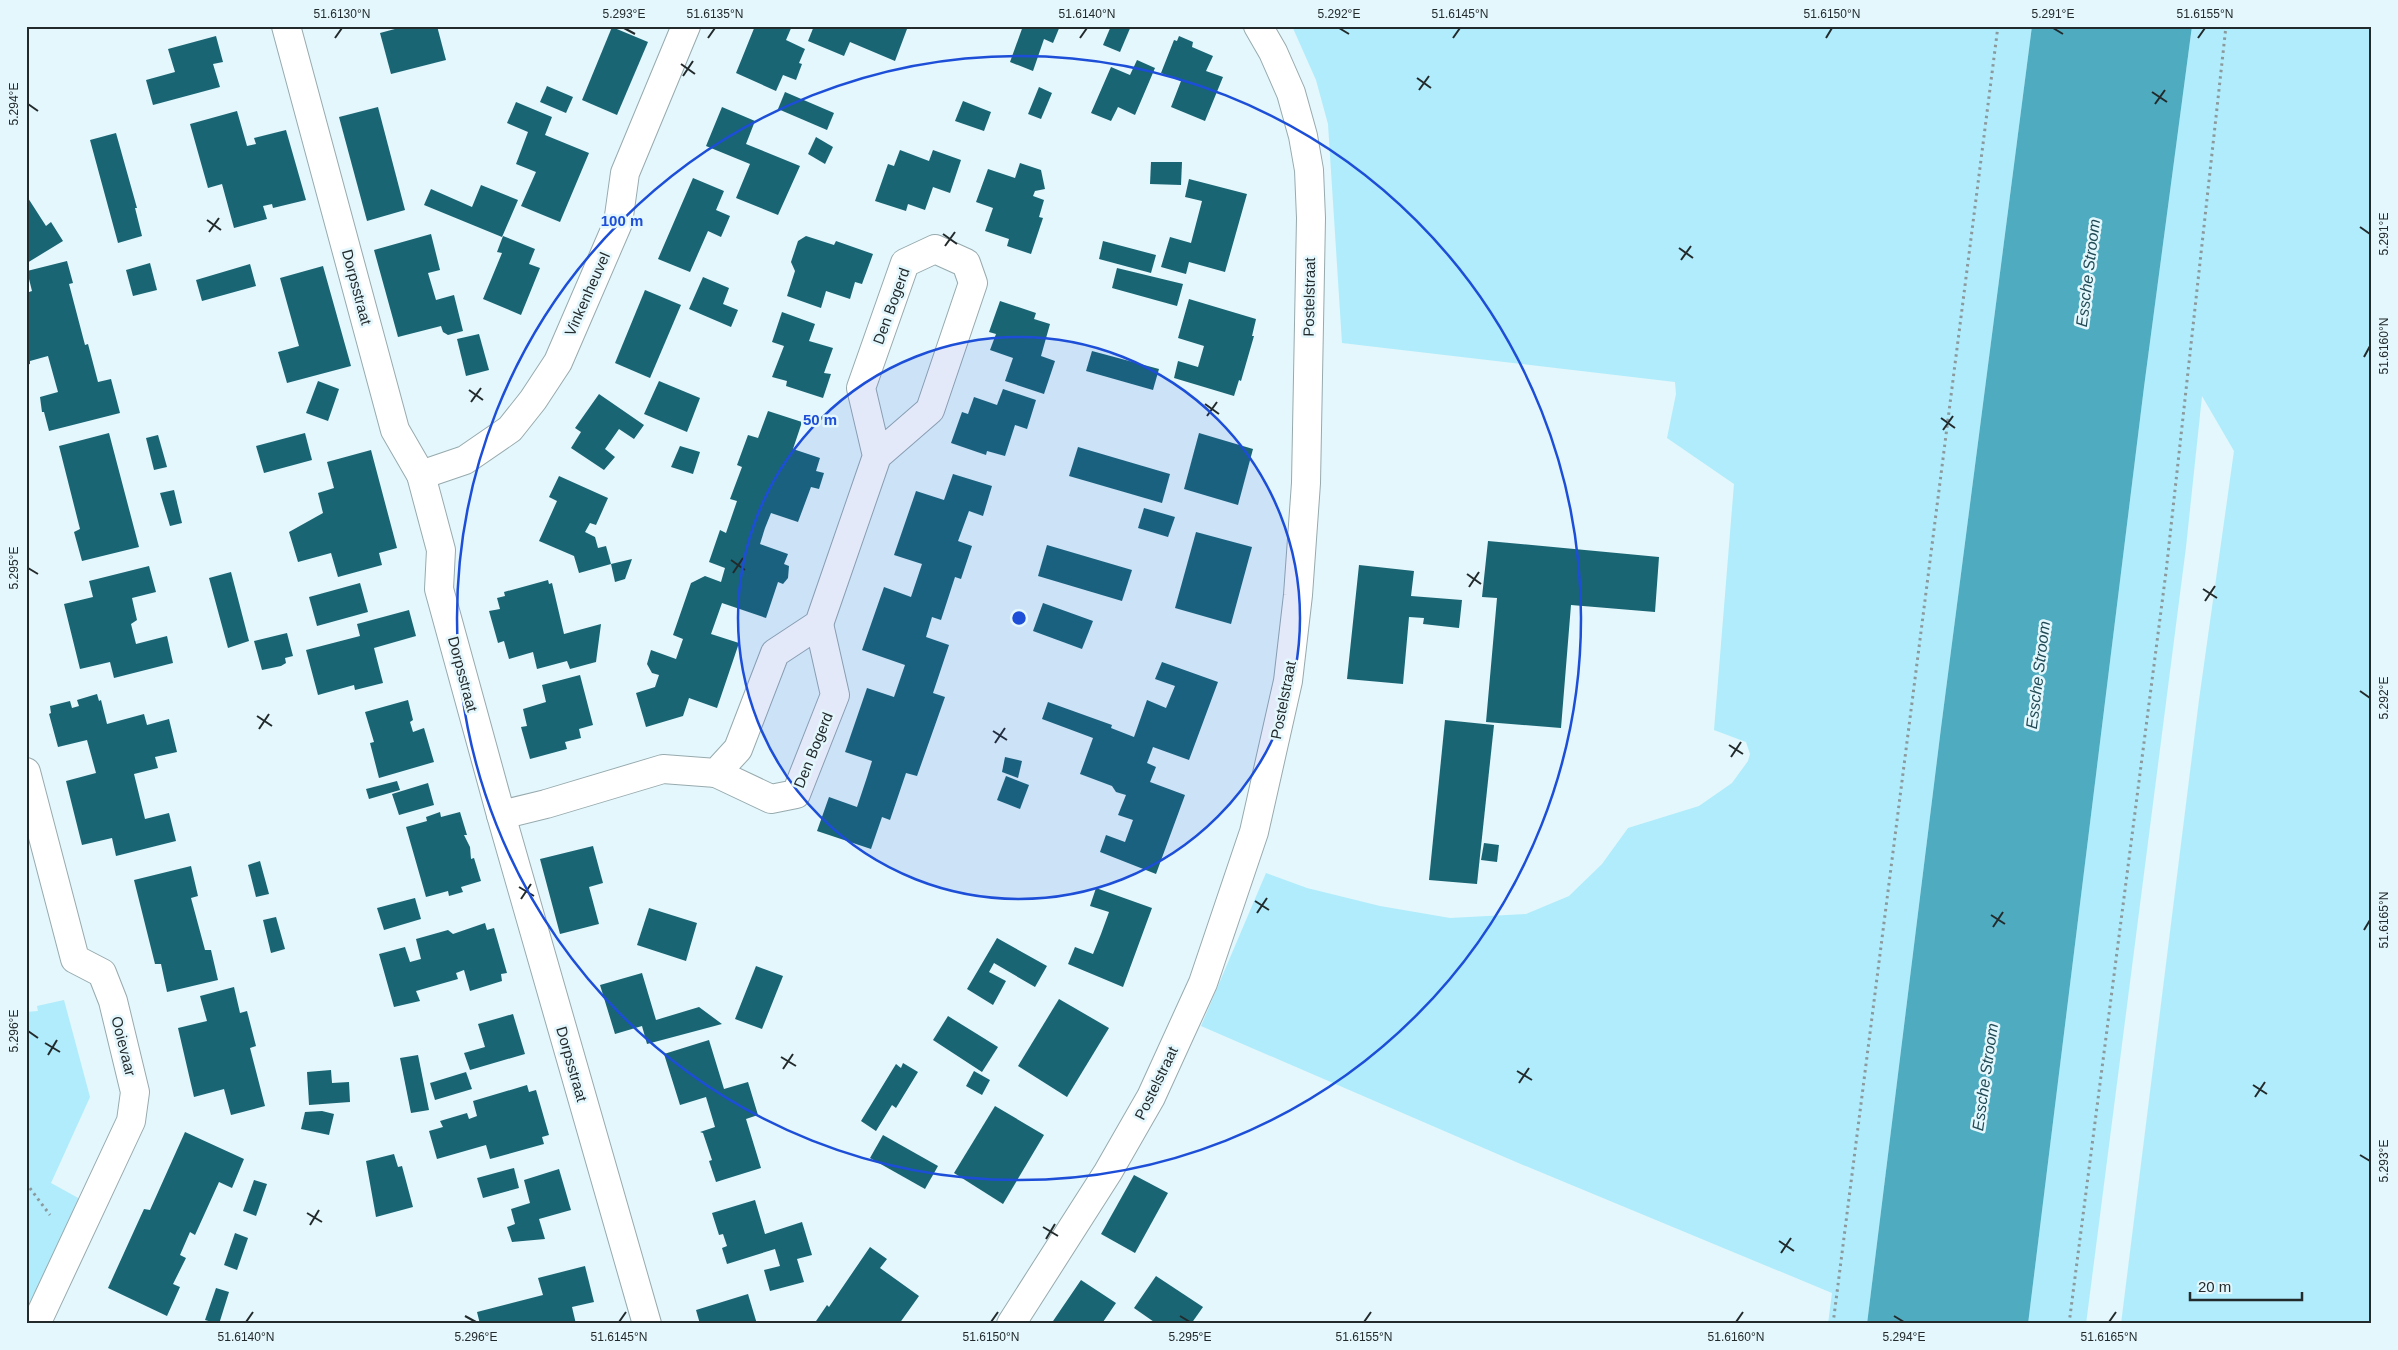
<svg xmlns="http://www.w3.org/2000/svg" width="2398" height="1350" font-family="Arial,sans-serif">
<rect width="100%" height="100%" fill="#e3f7fc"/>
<!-- green -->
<g fill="#b0ecfb">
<polygon points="1292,26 2032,26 1941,728 1867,1324 1828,1324 1832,1293 1516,1162 1201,1026 1266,873 1307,888 1380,906 1450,918 1526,914 1569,896 1602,864 1628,828 1699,806 1732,783 1748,761 1750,754 1746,742 1714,730 1734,484 1667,438 1676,394 1675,382 1342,343 1328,124 1316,80"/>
<polygon points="2192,26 2372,26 2372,1324 2121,1324 2199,700 2234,451 2202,396 2186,547 2086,1324 2028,1324 2144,387"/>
<polygon points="64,1000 90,1097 51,1183 80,1199 26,1315 26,1012 38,1011 37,1006"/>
</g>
<!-- water -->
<polygon fill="#4eabc0" points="2032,26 2192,26 2144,387 2028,1324 1867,1324 1941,728"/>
<!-- building -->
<g fill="#1a6574">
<polygon points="406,26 437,26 446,60 391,74 380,33"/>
<polygon points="755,26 792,26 786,40 805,49 799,63 802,64 796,80 783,75 776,91 736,73"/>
<polygon points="814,26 899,26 907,29 895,61 850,42 844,56 808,41"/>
<polygon points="1023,26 1060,26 1053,43 1044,39 1033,71 1010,62"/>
<polygon points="1111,26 1131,26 1120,52 1103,45"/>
<polygon points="612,27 648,42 617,115 582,100"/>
<polygon points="216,36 223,62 213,64 220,87 153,105 146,80 175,72 168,49"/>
<polygon points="1179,36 1193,42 1192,47 1213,56 1206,71 1223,77 1205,121 1171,107 1181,81 1161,73 1174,40 1177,41"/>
<polygon points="1137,60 1155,68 1135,115 1118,107 1111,121 1091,113 1111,67 1130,75"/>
<polygon points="547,86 573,97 566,113 540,102"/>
<polygon points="1039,87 1052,93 1041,119 1028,114"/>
<polygon points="785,92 834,113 827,130 778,109"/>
<polygon points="963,101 991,112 984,131 955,121"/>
<polygon points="516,102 552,117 545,135 589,153 560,222 521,206 536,172 516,164 528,132 507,123"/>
<polygon points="378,107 405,210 367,221 339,117"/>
<polygon points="722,107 755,121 746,144 800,166 778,215 736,198 750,164 706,146"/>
<polygon points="237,111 247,146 256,144 254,138 286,130 306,200 273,208 272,204 263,206 267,219 234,228 222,184 208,188 190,124"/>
<polygon points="116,133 137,208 135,208 142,236 118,243 90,140"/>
<polygon points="816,137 833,147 825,164 808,154"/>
<polygon points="900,150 929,161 933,150 961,160 950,193 933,187 925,210 908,204 906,211 875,201 888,164 894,166"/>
<polygon points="1151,162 1182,162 1181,185 1150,184"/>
<polygon points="1020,163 1041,170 1045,189 1035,191 1033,196 1044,200 1039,217 1043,218 1031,254 1007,246 1009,239 985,231 993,208 976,202 988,169 1015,178"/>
<polygon points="693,178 724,191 716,210 730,216 721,237 708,231 690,272 658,259"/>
<polygon points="1189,179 1247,194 1225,272 1189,262 1186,274 1161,267 1170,237 1191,243 1202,201 1185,197"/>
<polygon points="481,185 518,200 502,237 424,205 431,189 472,207"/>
<polygon points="28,198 46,226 51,222 63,241 27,263 26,199"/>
<polygon points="431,234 440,270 428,273 436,300 454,295 463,331 448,335 443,332 441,326 398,337 374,250"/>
<polygon points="503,236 535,249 529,264 540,268 521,315 483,299 502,253 497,252"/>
<polygon points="806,236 834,245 836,241 873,254 862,284 855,282 850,299 826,291 821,308 787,296 795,271 791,262 798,241"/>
<polygon points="1103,241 1156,255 1151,273 1099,259"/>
<polygon points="67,261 73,283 69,284 85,345 88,344 98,382 111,379 120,413 49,431 44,412 42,412 40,397 58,392 48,356 30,361 30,364 26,365 26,293 32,291 27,271"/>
<polygon points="150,263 157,290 133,296 126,270"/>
<polygon points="250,264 256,286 202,301 196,280"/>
<polygon points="323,266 351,366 287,383 278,352 299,346 280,278"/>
<polygon points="1117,268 1183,284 1177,306 1112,288"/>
<polygon points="703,277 729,288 723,304 738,310 731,327 689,309"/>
<polygon points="645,290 681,305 650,378 615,363"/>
<polygon points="1189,299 1256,319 1252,336 1254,336 1241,381 1239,380 1234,396 1174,378 1178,361 1198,367 1204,346 1178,338"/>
<polygon points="1000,301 1036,313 1034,319 1050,324 1041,356 1055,361 1044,394 1005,381 1013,358 990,350 996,334 989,332"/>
<polygon points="782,312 815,324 809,341 833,348 824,373 831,374 823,398 786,386 787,381 772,377 784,346 772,342"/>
<polygon points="479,334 489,370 466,376 457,339"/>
<polygon points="1092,351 1159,369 1153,390 1086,371"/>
<polygon points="318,381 339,389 328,421 306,413"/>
<polygon points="659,381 700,398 687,432 644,414"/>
<polygon points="1003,389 1036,400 1027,429 1015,425 1005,456 987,451 986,455 951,443 962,412 968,414 974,397 997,405"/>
<polygon points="599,394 644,425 634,439 619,429 605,449 615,457 604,470 571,448 581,432 575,428"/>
<polygon points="768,411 802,422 793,449 820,458 816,471 824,473 819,489 811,487 798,522 771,513 765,528 760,544 788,554 784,564 789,566 788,578 783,584 778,582 766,618 722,603 711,634 739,643 717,708 689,698 683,716 646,727 636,693 655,687 659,675 652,673 647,664 651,650 676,659 683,639 673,635 691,583 705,576 721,582 725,568 709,562 720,530 726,533 737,501 730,499 742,467 737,465 748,435 758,438"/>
<polygon points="109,433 139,547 82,561 74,532 80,529 59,446"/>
<polygon points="305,433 312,460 264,473 256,446"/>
<polygon points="1199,433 1253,449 1238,505 1184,489"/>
<polygon points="158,435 167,467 154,470 146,438"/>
<polygon points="680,446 700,452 693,474 671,467"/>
<polygon points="1078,447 1170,474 1162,503 1069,476"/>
<polygon points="371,450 397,548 379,553 382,565 338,577 331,553 298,562 289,532 323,513 318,493 334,488 327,462"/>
<polygon points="953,474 992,486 983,516 969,511 958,541 972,546 961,579 955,577 941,620 932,617 926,637 949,645 933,693 945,697 917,776 906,773 890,820 882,817 871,849 817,831 829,797 857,807 867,777 872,761 845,752 867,688 894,697 905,665 862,650 884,587 911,597 922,564 894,555 916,491 944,500"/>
<polygon points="559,476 608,498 596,525 590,523 585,532 595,537 598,548 606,546 611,564 579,573 574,556 539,541 557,501 549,497"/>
<polygon points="174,490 182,523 170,526 160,493"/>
<polygon points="1144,508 1175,517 1168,537 1138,528"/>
<polygon points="1196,532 1252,547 1231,624 1175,608"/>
<polygon points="1488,541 1659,557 1655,612 1571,605 1561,728 1486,722 1497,598 1482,597"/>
<polygon points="1047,545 1132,570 1122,601 1038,576"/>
<polygon points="632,559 625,579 615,582 611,564"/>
<polygon points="1359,565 1414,571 1411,596 1462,600 1459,628 1423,624 1424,618 1409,617 1403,684 1347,679"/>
<polygon points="149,566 156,592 132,598 137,620 131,624 136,644 167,636 173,663 114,678 110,662 80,669 64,604 93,597 89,581"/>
<polygon points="231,572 249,641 228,648 209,578"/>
<polygon points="548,580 549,584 552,583 564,634 601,624 596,662 570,669 567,661 537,669 533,652 509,659 504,641 498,643 489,611 500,609 497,598 505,596 504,592"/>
<polygon points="360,583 368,612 317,626 309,597"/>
<polygon points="1043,603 1093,621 1082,649 1033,631"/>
<polygon points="409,610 416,636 374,648 383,683 355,690 354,685 318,695 306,650 360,636 357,624"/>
<polygon points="287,633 293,656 285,658 286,663 281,666 262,670 254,641"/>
<polygon points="1162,662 1218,682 1189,760 1153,747 1147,763 1156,767 1150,782 1185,795 1156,874 1100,852 1106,835 1125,842 1133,820 1118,815 1126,795 1116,792 1112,786 1080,774 1093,738 1042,719 1048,702 1112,725 1111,728 1134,737 1147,700 1166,708 1175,686 1155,679"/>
<polygon points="580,675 593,725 579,729 581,738 565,742 567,749 530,759 521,727 527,726 523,709 546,702 542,685"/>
<polygon points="97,694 99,701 101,700 107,724 144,714 147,725 169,719 177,752 155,757 158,768 134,774 145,819 169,813 176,841 116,856 112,838 82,845 66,781 96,773 87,740 58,747 49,714 51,713 50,706 70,701 72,708 79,706 77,700"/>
<polygon points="408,700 413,720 410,722 413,732 424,728 434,762 379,778 370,743 374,742 365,712"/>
<polygon points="1445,720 1494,725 1477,884 1429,880"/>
<polygon points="1005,757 1022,761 1018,778 1002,772"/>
<polygon points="1006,776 1029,785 1020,809 997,800"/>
<polygon points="397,781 400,790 369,799 366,789"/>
<polygon points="428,783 434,805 399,815 392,794"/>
<polygon points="440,812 441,817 460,812 467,835 464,835 470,847 471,859 474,858 481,881 461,887 463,892 449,896 448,891 426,897 406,827 427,821 426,817"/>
<polygon points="1484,843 1499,845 1497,862 1481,860"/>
<polygon points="593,846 603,883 589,887 599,924 560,934 540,859"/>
<polygon points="260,861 269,894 256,897 248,865"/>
<polygon points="191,866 198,896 191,898 205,950 211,950 218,980 167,992 161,964 155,964 134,880"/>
<polygon points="1096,888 1152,908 1123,987 1068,964 1075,947 1093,954 1101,934 1109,912 1090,906"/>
<polygon points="415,898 421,919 384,930 377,908"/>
<polygon points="649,908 697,923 686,961 637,945"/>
<polygon points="276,917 285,949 271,953 263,920"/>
<polygon points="485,923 487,930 494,928 507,973 501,974 502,981 470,991 464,970 456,973 458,979 416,991 420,1001 394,1007 379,954 405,947 410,962 421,959 416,939 448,930 453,934"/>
<polygon points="997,938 1047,966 1035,987 994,963 989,972 1006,981 993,1005 967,989"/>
<polygon points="756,966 783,976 762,1029 735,1019"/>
<polygon points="642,973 656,1020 699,1007 722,1024 647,1044 642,1026 615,1034 600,985"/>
<polygon points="234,987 240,1013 247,1011 256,1046 250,1048 265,1106 231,1115 224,1089 194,1097 178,1028 207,1021 200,996"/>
<polygon points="1059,999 1109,1028 1067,1097 1018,1066"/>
<polygon points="513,1014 525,1054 470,1070 464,1053 485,1047 478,1024"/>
<polygon points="948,1016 998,1047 982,1072 933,1040"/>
<polygon points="709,1040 724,1089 748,1082 758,1115 746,1119 761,1168 716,1182 709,1161 712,1160 703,1133 700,1132 715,1127 706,1097 680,1105 664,1054"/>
<polygon points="418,1055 429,1110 411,1113 400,1058"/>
<polygon points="903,1063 918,1072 896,1108 892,1105 876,1131 861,1121 896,1064 901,1068"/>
<polygon points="331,1070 332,1083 349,1082 350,1102 309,1105 307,1072"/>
<polygon points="974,1071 990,1080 982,1095 966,1086"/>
<polygon points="466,1072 472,1089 435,1100 430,1083"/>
<polygon points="527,1085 529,1092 536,1090 549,1135 542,1137 544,1144 490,1159 486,1145 437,1159 429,1131 443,1127 440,1121 467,1113 469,1119 477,1116 473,1101"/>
<polygon points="995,1106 1044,1135 1003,1204 954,1173"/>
<polygon points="322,1111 334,1114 329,1135 301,1129 305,1112"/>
<polygon points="185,1132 244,1159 232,1188 219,1182 195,1235 190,1232 180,1255 186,1258 173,1284 180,1287 167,1316 108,1288 144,1209 150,1210"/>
<polygon points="883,1135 938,1166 925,1189 870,1158"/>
<polygon points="394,1154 398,1167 402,1166 413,1207 376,1217 366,1161"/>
<polygon points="514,1168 519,1188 483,1198 477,1178"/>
<polygon points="559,1169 571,1210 539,1219 545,1239 512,1242 507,1227 515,1224 511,1209 530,1203 524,1180"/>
<polygon points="1134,1175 1168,1193 1135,1253 1101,1234"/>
<polygon points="254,1180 267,1184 256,1216 243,1211"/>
<polygon points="755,1200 765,1234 802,1222 812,1255 797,1259 804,1282 770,1291 764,1270 780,1266 775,1249 727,1264 722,1248 727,1246 723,1234 719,1235 712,1213"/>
<polygon points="235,1233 248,1238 237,1270 224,1265"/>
<polygon points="870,1247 887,1259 880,1268 919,1296 899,1324 885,1324 882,1321 880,1324 814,1324 827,1305 829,1307"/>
<polygon points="585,1266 594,1302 572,1307 576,1324 480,1324 477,1312 543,1295 538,1278"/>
<polygon points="1156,1276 1203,1307 1191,1324 1157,1324 1134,1308"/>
<polygon points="1081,1280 1116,1303 1103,1322 1106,1324 1051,1324"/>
<polygon points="216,1288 229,1292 219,1324 205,1320"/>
<polygon points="748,1294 757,1324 700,1324 696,1310"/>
</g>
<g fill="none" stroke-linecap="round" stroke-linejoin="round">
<defs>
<g id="street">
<polyline points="421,475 465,460 510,429 533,400 558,362 618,223 625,173 686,26"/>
<polyline points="26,772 75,959 102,973 113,1001 135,1092 131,1121 36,1324"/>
<polyline points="716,773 771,799 796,794 835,695 819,624"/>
<polyline points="501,815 546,804 663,769 716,773 738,749 775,653 819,624 877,456 930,410 973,283 966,263 935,249 905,263 861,388 877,456"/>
<polyline points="1011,1324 1108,1172 1151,1097 1203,983 1254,832 1288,681 1298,595 1306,483 1311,218 1309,170 1303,136 1291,93 1273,52 1258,26"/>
</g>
<polyline id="secondary" points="286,26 395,430 421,475 441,550 439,589 501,815 647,1324"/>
</defs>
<!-- street casing -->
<use href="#street" stroke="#97aaae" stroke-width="30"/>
<!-- secondary casing -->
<use href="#secondary" stroke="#97aaae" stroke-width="30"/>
<!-- path -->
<g stroke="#8b999d" stroke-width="3" stroke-dasharray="2.5 4" stroke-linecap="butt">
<polyline points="26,1183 50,1215"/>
<polyline points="1833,1324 1998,26"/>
<polyline points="2069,1324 2166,572 2226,26"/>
</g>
<!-- street -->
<use href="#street" stroke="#fff" stroke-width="28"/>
<!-- secondary -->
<use href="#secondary" stroke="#fff" stroke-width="28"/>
</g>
<!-- ticks -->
<path fill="none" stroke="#232a2c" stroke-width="2" d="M624,28L635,34M1339,28L1349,34M2053,28L2063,34M335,38L342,28M708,38L715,28M1080,38L1087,28M1453,38L1460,28M1826,38L1832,28M2198,38L2205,28M681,64L695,74M683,76L693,61M1417,78L1431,88M1419,90L1429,76M2152,92L2167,102M28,104L38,111M2155,104L2165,90M207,220L221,230M2360,227L2370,234M209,232L219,218M943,234L957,244M945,246L955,232M1679,248L1693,258M1681,260L1691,246M2364,357L2370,346M469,390L483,400M471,402L481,388M1205,404L1219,414M1207,416L1217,402M1941,418L1955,428M1943,430L1953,416M731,560L745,570M28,568L38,574M733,573L743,558M1467,574L1481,584M1469,587L1479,572M2203,589L2217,598M2205,601L2215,586M2360,691L2370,698M257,716L272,726M259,729L269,714M993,731L1007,740M995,743L1005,728M1729,745L1743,754M1731,757L1741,742M519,887L534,896M521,899L531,884M1255,901L1269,910M1257,913L1267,898M1991,915L2005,924M1993,927L2003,912M2364,930L2370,920M28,1031L38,1038M45,1043L60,1052M48,1055L57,1040M781,1057L796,1066M783,1069L793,1054M1517,1071L1532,1080M1519,1083L1529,1068M2253,1085L2267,1094M2255,1097L2265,1082M2360,1155L2370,1161M307,1213L322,1222M310,1225L319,1210M1043,1227L1058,1236M1046,1239L1055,1224M1779,1241L1794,1251M1781,1253L1791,1238M465,1316L476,1322M1180,1316L1190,1322M1894,1316L1904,1322M246,1322L253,1312M619,1322L626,1312M991,1322L998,1312M1364,1322L1371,1312M1736,1322L1743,1312M2109,1322L2116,1312"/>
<!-- distance rings -->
<circle cx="1019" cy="618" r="281" fill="#1d4ed8" fill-opacity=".12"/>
<g fill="none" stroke="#1d4ed8" stroke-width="2.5">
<circle cx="1019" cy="618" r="281"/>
<circle cx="1019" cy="618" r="562"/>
</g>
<g text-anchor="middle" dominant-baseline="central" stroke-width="5" stroke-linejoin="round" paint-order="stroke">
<!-- street labels -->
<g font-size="15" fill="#232a2c" stroke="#e3f7fc">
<text transform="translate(357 287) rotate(75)">Dorpsstraat</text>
<text transform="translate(587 294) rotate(-66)">Vinkenheuvel</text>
<text transform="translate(1309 297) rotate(-89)">Postelstraat</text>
<text transform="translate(891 306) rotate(-70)">Den Bogerd</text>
<text transform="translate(463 674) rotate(75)">Dorpsstraat</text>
<text transform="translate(1283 700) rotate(-79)">Postelstraat</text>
<text transform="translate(813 750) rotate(-68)">Den Bogerd</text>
<text transform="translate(124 1046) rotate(76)">Ooievaar</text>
<text transform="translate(572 1064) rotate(74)">Dorpsstraat</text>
<text transform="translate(1156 1083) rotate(-64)">Postelstraat</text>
</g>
<!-- water labels -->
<g font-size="16" font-style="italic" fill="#214a54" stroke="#e3f7fc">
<text transform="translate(2088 273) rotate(-83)">Essche Stroom</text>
<text transform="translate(2038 675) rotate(-83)">Essche Stroom</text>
<text transform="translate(1985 1077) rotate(-82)">Essche Stroom</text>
</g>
</g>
<circle cx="1019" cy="618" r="8" fill="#1d4ed8" stroke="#e3f7fc" stroke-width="2.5"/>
<g font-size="15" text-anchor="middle" font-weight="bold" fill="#1d4ed8" stroke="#e3f7fc" stroke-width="5" stroke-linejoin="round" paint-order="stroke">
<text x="622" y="226">100 m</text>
<text x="820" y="425">50 m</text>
</g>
<!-- border -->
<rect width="2398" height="1350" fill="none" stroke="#e3f7fc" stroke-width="55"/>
<!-- scale -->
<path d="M2190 1292v8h112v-8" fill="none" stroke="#232a2c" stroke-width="2.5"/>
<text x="2198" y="1292" font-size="15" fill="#232a2c" stroke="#e3f7fc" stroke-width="4" paint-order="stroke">20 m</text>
<rect x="28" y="28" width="2342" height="1294" fill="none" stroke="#232a2c" stroke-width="2"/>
<g font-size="12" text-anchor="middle" fill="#232a2c">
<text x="342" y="18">51.6130°N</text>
<text x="624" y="18">5.293°E</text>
<text x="715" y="18">51.6135°N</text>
<text x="1087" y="18">51.6140°N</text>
<text x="1339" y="18">5.292°E</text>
<text x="1460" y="18">51.6145°N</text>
<text x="1832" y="18">51.6150°N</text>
<text x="2053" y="18">5.291°E</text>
<text x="2205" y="18">51.6155°N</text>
<text transform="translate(14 104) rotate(-90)" y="4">5.294°E</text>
<text transform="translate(2384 234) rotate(-90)" y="4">5.291°E</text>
<text transform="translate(2384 346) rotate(-90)" y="4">51.6160°N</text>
<text transform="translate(14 568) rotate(-90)" y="4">5.295°E</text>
<text transform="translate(2384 698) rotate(-90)" y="4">5.292°E</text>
<text transform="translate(2384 920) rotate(-90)" y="4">51.6165°N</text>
<text transform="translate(14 1031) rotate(-90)" y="4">5.296°E</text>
<text transform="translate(2384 1161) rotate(-90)" y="4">5.293°E</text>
<text x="246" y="1341">51.6140°N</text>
<text x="476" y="1341">5.296°E</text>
<text x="619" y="1341">51.6145°N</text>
<text x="991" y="1341">51.6150°N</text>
<text x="1190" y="1341">5.295°E</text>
<text x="1364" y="1341">51.6155°N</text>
<text x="1736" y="1341">51.6160°N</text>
<text x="1904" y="1341">5.294°E</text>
<text x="2109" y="1341">51.6165°N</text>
</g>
</svg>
